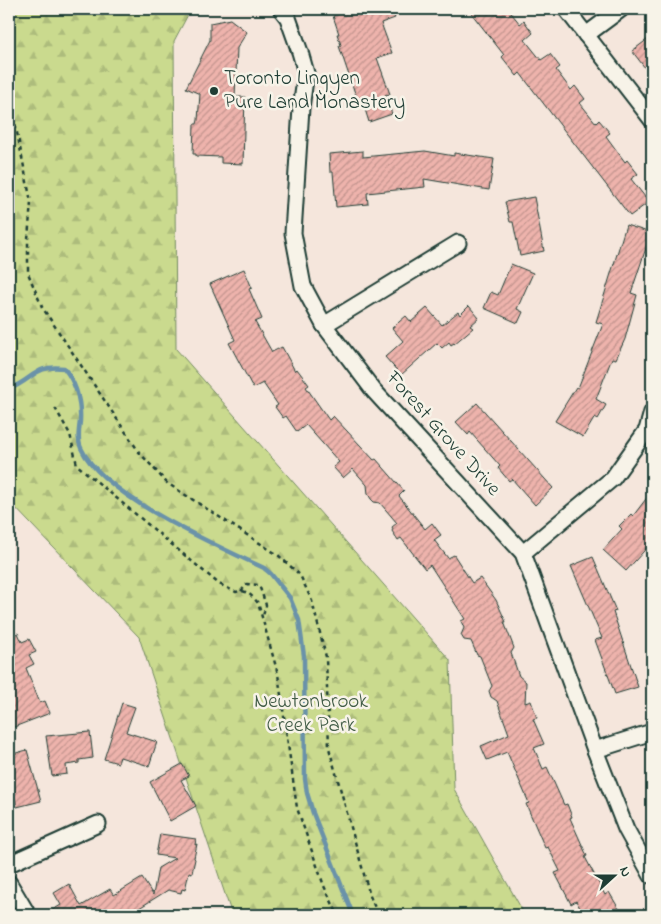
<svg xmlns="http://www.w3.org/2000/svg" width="661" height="924" font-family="'Indie Flower',sans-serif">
<defs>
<pattern id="forest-firs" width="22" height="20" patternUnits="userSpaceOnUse" patternTransform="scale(1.25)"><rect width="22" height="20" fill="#cada8e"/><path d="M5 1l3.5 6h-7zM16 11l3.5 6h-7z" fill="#adbc7b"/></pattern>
<pattern id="building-hatch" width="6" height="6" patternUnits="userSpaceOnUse" patternTransform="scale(1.25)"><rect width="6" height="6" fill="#eeb3ac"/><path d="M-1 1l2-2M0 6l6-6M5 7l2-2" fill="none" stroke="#c0938d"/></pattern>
</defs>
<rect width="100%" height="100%" fill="#f5e6dc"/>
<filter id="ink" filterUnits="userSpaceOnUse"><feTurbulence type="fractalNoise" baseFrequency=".02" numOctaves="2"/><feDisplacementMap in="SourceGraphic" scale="10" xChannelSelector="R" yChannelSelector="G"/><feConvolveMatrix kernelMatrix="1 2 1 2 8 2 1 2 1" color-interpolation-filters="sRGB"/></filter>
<g filter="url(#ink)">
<!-- forest -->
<polygon fill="url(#forest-firs)" stroke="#748c61" points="9,9 191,9 174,41 176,349 450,660 454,789 525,915 232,915 139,637 9,501"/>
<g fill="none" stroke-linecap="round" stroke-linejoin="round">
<!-- stream -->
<path stroke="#6a92a9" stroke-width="4.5" d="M9,389C33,380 35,364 64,368C76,383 81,402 80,421C79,430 77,440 81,448C103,496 215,545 264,568L271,574L290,598L299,620L304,656L305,779L307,793L313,813L353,915"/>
</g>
<!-- building -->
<g fill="url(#building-hatch)" stroke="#1f3d34">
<polygon points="345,9 391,9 395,18 381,23 392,53 377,58 390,94 385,95 392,114 369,122 363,103 359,105 339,46 341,45 337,34 339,34 333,16 346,11"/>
<polygon points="468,9 508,9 520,24 524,21 533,33 525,40 541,60 550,54 560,67 556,70 571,90 575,86 585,99 580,103 596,123 599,120 610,133 606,136 625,162 627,160 638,174 631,179 649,202 630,216 520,73 517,76 502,57 504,55"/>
<polygon points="230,19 247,32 237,48 235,97 245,97 243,164 221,163 221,157 196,156 196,154 193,154 194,124 197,124 198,120 200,94 186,88 210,40 210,23"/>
<polygon points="652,36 652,77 632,51"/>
<polygon points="363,151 363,157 425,151 454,156 454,153 494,159 489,190 424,179 425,187 367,193 368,204 336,207 333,172 330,172 329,154"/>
<polygon points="534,197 544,251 520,256 513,222 510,222 505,202"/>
<polygon points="626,225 651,233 631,293 637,295 625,339 616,359 612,358 596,399 606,405 598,419 595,417 583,437 555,421 576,387 578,388 603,324 596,322"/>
<polygon points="511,264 533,273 517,309 523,312 518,323 484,308 491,292 498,295"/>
<polygon points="244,269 252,288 249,289 262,319 255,322 272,352 282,347 295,371 297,369 309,385 306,387 329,420 333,416 374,460 376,459 404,491 399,496 425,529 432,523 441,535 434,540 448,558 454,555 472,583 480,578 496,600 506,622 504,622 514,648 511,653 519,676 526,682 525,703 531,701 537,718 533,719 544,744 534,748 543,769 547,767 564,805 567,804 572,817 570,818 587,856 585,857 605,895 609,892 619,909 607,915 584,915 576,901 571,904 555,873 560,871 548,847 545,848 526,804 529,803 507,752 487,760 481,746 509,734 497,701 491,697 489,691 492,686 480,656 477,655 471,641 464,640 461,635 464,628 461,621 465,619 430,565 425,569 401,538 398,540 392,531 393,529 392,527 397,523 380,503 374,502 371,499 368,494 367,485 353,469 343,478 333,467 339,462 306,425 297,432 286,416 283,418 275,407 278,405 263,383 253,388 229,343 235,340 210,284"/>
<polygon points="469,306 479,318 470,326 473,328 454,344 454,343 451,345 449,342 442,348 437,343 401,375 385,357 403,341 392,328 406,316 411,322 427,308 442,325 458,312 460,315"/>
<polygon points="477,403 553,488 535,505 512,479 509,481 498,468 500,466 470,432 468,435 456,422"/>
<polygon points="652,491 652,542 626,571 603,550 622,529 619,526 631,514 633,516"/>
<polygon points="593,557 616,611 613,612 638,687 615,694 595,640 602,638 571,566"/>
<polygon points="18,633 22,642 29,639 36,652 29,655 34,664 26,668 40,703 45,701 50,713 9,729 9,637"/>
<polygon points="122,703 135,707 126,732 157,742 149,766 120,757 118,763 104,759"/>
<polygon points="90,732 93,758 79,760 79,763 66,765 67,774 52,776 46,736"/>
<polygon points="27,750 41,801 17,807 9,775 9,755"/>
<polygon points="182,764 189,776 181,780 196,806 170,821 150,782"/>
<polygon points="160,834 196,839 195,845 197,844 194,858 195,859 192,873 189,872 185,890 182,889 181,893 168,890 128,915 44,915 61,905 54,893 69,884 81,906 110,889 114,895 142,878 153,895 158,868 175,858 156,855"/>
</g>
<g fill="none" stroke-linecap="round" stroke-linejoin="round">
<defs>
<g id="minor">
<polyline points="281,9 288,18 300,52 306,73 301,108 293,233 303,286 324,325 374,391 523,553 595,750 626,829 652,876"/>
<polyline points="566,9 652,120"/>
<polyline points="586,35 621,9"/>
<polyline points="324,325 458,243"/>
<polyline points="523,553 613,478 647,430 652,412"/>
<polyline points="595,750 652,732"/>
<polyline points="9,864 98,824"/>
<polyline points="9,883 28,915"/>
</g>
</defs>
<!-- minor casing -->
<use href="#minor" stroke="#1f3d34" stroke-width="19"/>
<!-- path -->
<g stroke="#1f3d34" stroke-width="2.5" stroke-dasharray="4 4" stroke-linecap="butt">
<polyline points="9,93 31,202 28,239 28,273 42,307 139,452 167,483 278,555 300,575 312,601 326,657 329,748 370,896 378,915"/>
<path d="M55,408L70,434L77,465L219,584L236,592C247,589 252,596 258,603L278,674L297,808L324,886L338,915"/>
<polyline points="241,591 247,584 259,585 266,605 263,616"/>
</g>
<!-- minor -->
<use href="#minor" stroke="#f7f3e8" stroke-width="15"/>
</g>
</g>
<!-- markers -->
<circle fill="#1f3d34" stroke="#f7f3e8" stroke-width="2" cx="214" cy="91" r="5"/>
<g text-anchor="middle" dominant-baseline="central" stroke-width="5" stroke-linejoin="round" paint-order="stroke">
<!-- poi labels -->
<g font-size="21" fill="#1f3d34" stroke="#f7f3e8" text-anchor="start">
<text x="224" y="79">Toronto Lingyen<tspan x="224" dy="24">Pure Land Monastery</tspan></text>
</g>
<!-- street labels -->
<g font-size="21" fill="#1f3d34" stroke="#f7f3e8">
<text transform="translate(443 434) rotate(48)">Forest Grove Drive</text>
</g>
<!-- park labels -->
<g font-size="21" fill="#415c46" stroke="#f7f3e8">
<text x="311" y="702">Newtonbrook<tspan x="311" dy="24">Creek Park</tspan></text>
</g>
</g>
<!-- margin -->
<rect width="661" height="924" fill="none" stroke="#f7f3e8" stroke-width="30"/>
<rect x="15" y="15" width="631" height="894" fill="none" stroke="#1f3d34" stroke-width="2" filter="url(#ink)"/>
<!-- north arrow -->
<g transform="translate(614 876) rotate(69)" stroke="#f7f3e8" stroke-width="4" paint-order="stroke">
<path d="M0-4L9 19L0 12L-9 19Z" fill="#1f3d34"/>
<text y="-8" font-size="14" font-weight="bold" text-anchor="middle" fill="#1f3d34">N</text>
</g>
</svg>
